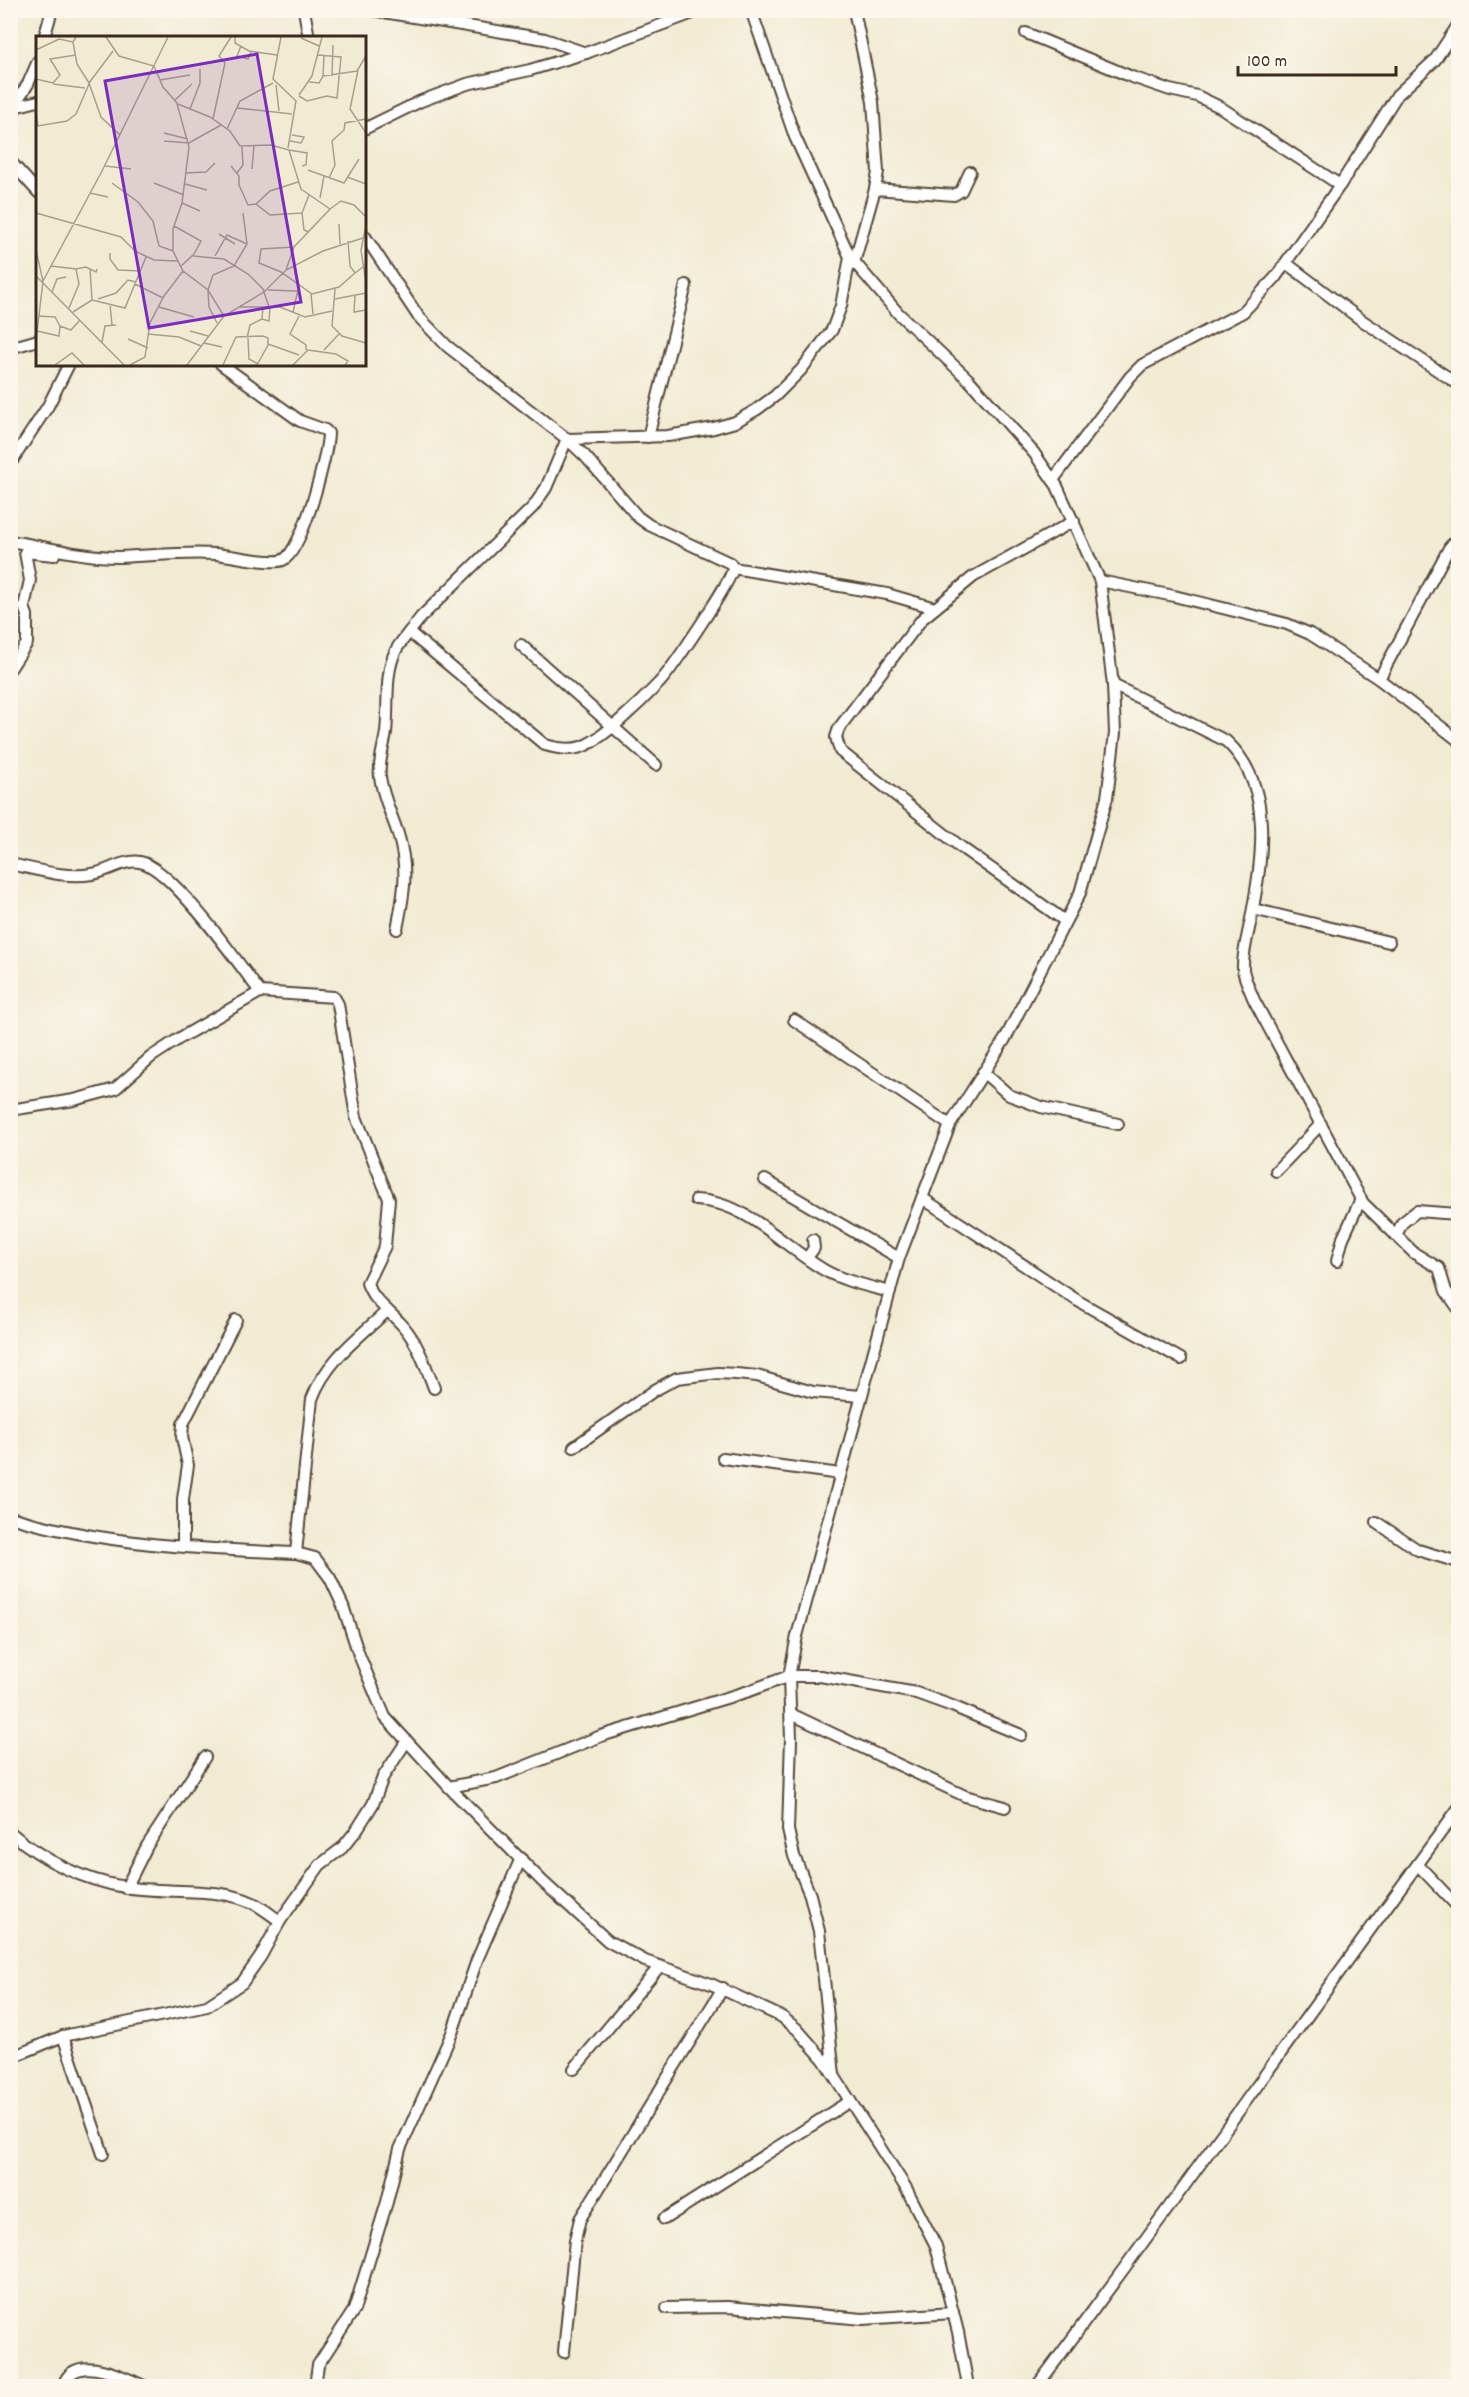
<svg xmlns="http://www.w3.org/2000/svg" width="1469" height="2397" font-family="Dekko,sans-serif">
<rect width="100%" height="100%" fill="#fbf7ec"/>
<filter id="ink" filterUnits="userSpaceOnUse"><feTurbulence type="fractalNoise" baseFrequency=".0167" numOctaves="2"/><feDisplacementMap in="SourceGraphic" scale="12" xChannelSelector="R" yChannelSelector="G"/><feConvolveMatrix kernelMatrix="1 2 1 2 8 2 1 2 1" color-interpolation-filters="sRGB"/></filter>
<filter id="wash" filterUnits="userSpaceOnUse"><feTurbulence type="fractalNoise" baseFrequency=".008" numOctaves="4" result="noise"/><feDisplacementMap in="SourceGraphic" scale="24" xChannelSelector="R" yChannelSelector="G"/><feGaussianBlur stdDeviation="1.35" result="paint"/><feColorMatrix in="noise" values="0 0 0 0 0 0 0 0 0 0 0 0 0 0 0 0 0 1.4 0 .05"/><feComposite in="paint" operator="in"/></filter>
<g filter="url(#wash)">
<rect width="100%" height="100%" fill="#f1ebd3"/>
</g>
<g filter="url(#ink)">
<g fill="none" stroke-linecap="round" stroke-linejoin="round">
<defs>
<g id="minor">
<polyline points="304,10 309,38"/>
<polyline points="372,10 545,39 586,53"/>
<polyline points="751,10 795,137 850,257 898,313 969,380 1034,453 1057,486 1100,581 1113,685 1115,733 1107,798 1080,893 1005,1039 950,1125 899,1258 797,1636 789,1676 791,1739 788,1830 794,1856 810,1895 819,1931 834,2075"/>
<polyline points="854,10 873,102 878,172 875,189 854,263"/>
<polyline points="1026,33 1132,77 1170,90 1197,96 1220,107 1340,185"/>
<polyline points="44,38 52,10"/>
<polyline points="14,107 38,101"/>
<polyline points="10,111 28,84 38,61"/>
<polyline points="364,129 421,101 467,84 530,70 586,53 701,10"/>
<polyline points="10,161 38,192"/>
<polyline points="875,189 954,195 961,191 970,172"/>
<polyline points="364,235 418,316 447,346 567,439 585,456 638,517 649,525 730,563 733,568 887,594 935,608"/>
<polyline points="1286,263 1360,319 1458,384"/>
<polyline points="10,348 38,340"/>
<polyline points="648,437 686,285"/>
<polyline points="10,464 48,406 69,364"/>
<polyline points="1053,480 1130,377 1142,365 1243,312 1275,278 1340,185 1397,95 1435,60 1458,25"/>
<path d="M10,541C46,547 83,557 119,557C151,556 183,552 215,554C231,555 271,565 283,560C302,552 328,455 328,433L325,430L300,421L221,364"/>
<polyline points="1100,581 1174,596 1287,624 1310,634 1379,679 1458,740"/>
<path d="M409,632L545,745C556,748 569,751 581,747C601,741 643,700 659,683C670,672 733,579 733,568"/>
<polyline points="521,645 656,765"/>
<polyline points="10,669 27,643 27,615 24,607 30,580 25,552 54,555 54,552"/>
<polyline points="1379,679 1449,548 1458,538"/>
<path d="M1113,685L1226,741C1275,786 1262,860 1251,919C1248,935 1242,954 1243,970C1245,980 1250,990 1254,1000L1363,1203L1414,1253L1439,1268L1446,1291L1458,1308"/>
<path d="M10,864C36,869 65,879 92,874C107,872 124,859 140,862C171,867 240,965 260,992"/>
<polyline points="1253,909 1389,942"/>
<polyline points="1065,921 962,848 840,751 836,737 839,728 922,619 973,577 1074,521"/>
<path d="M397,929C404,894 409,870 398,834C392,815 383,798 380,777C378,762 384,747 386,732C389,706 384,674 396,650C403,638 413,628 421,617L533,507L546,488L567,439L668,436L714,428L735,422L756,410L775,396L801,370L832,330L841,306L850,257"/>
<polyline points="794,1020 950,1125"/>
<polyline points="983,1072 1009,1095 1041,1107 1118,1124"/>
<path d="M10,1110L74,1100L115,1089L151,1057L180,1038L260,992L334,997L338,1004L356,1117L389,1199L385,1246L367,1283C373,1301 391,1312 403,1326C418,1343 426,1367 434,1388"/>
<polyline points="1276,1171 1321,1124"/>
<polyline points="765,1180 899,1258"/>
<polyline points="922,1198 1078,1301 1181,1359"/>
<path d="M696,1200C748,1202 781,1245 824,1270C843,1281 868,1286 890,1292"/>
<polyline points="1396,1236 1402,1223 1417,1211 1457,1214"/>
<polyline points="807,1258 814,1248 813,1240"/>
<polyline points="1337,1261 1343,1238 1361,1199"/>
<polyline points="574,1447 655,1390 677,1378 718,1373 736,1374 757,1376 813,1392 861,1396"/>
<polyline points="723,1458 840,1474"/>
<path d="M10,1517C103,1545 201,1549 296,1553L315,1558L330,1578L343,1606L359,1655L385,1717L449,1787L543,1882L608,1941L645,1961L711,1984L782,2017L797,2029L824,2060L906,2188L936,2246L958,2332L968,2386"/>
<polyline points="1376,1522 1418,1550 1458,1562"/>
<polyline points="183,1546 183,1499 188,1465 182,1437 183,1424 236,1320"/>
<path d="M296,1553L312,1399C326,1361 358,1338 387,1311"/>
<polyline points="791,1714 965,1796 1005,1807"/>
<polyline points="449,1787 496,1778 601,1736 749,1691 789,1676 820,1676 916,1693 952,1706 1021,1735"/>
<path d="M10,1832C44,1861 82,1880 125,1887C163,1894 220,1886 253,1903C263,1908 271,1915 280,1921"/>
<polyline points="1418,1865 1458,1907"/>
<polyline points="126,1888 147,1846 205,1757"/>
<polyline points="63,2036 103,2154"/>
<polyline points="10,2058 63,2036 207,2006 242,1983 261,1956 280,1921 320,1865 342,1848 356,1831 373,1804 383,1777 406,1742"/>
<polyline points="574,2069 659,1967"/>
<polyline points="664,2219 850,2101"/>
<polyline points="667,2308 728,2307 863,2319 953,2313"/>
<polyline points="564,2352 575,2240 580,2219 723,1988"/>
<path d="M63,2386C74,2351 123,2377 144,2386"/>
<polyline points="315,2386 318,2365 354,2310 387,2202 400,2149 452,2033 477,1960 521,1858"/>
<path d="M1037,2386C1180,2195 1317,2001 1458,1809"/>
</g>
</defs>
<!-- minor casing -->
<use href="#minor" stroke="#564739" stroke-width="14"/>
<!-- minor -->
<use href="#minor" stroke="#fff" stroke-width="10"/>
</g>
</g>
<!-- overview -->
<g transform="translate(36 36)">
<rect width="330" height="330" fill="#f1ebd3"/>
<path fill="none" stroke="#a89e8b" stroke-width="1.5" d="M70,1L83,20L118,30L127,51L142,68L174,81L194,95L204,110L235,109L253,114L265,153L294,173L258,211L250,234M199,1V7L213,15L241,19M245,1L237,43L260,65L252,112M265,2L283,10M37,6L41,28L53,47M205,10L201,20L212,23L215,16M0,14L23,3L37,6L40,1M77,15L53,47L65,81L84,99M322,34L314,73L330,97M287,40L321,35L330,20M296,40L297,9M0,43L17,47L24,39L14,23L40,19M124,44L154,39M273,46L283,47L287,40L288,20M17,48L49,52M240,49L243,75M263,59L276,40L286,1M263,60L271,65L291,60L301,62L305,21L282,19M139,64L156,48M141,68L153,111L146,167L137,193V215L147,235L172,254L188,280M201,72L256,78M154,73L164,47V33M0,77L2,90L31,85L40,78L53,48M177,83L189,27L183,20L195,1M191,93L204,65L237,47M128,97L152,103M128,105L153,107L185,89M254,105L265,107L268,101L256,99M253,114L271,117L270,129L266,130M69,130L95,133M195,130L203,140V149L212,169L220,168L234,155L262,146M216,133L218,109M272,134L308,147L323,123M150,137L170,136L179,127M201,137L207,129L206,111M311,141L330,148M293,142L299,129L296,105L308,94L309,87L330,83M76,147L102,166L117,185L123,210L137,215M118,147L148,159M149,148L171,154M54,157L72,161M284,162L288,140M146,167L164,175M220,168L234,179L266,177M294,173L305,165L318,169L330,181M0,177L85,201L99,215L118,224L141,225M303,188L304,208M330,189L325,214L330,247M138,190L165,205L158,218L144,231M273,196L268,194L266,177L273,159M183,198L199,208M312,205L314,230L319,237L327,231M258,211L225,213L223,227L245,236L276,258L303,251L319,237M0,214L7,245L0,305M74,217V223L82,234L105,235M157,220L188,223L212,238L227,253L233,271M179,220L191,199L211,208M15,230L40,233L43,248L33,272M40,233L50,231L60,236L61,233M54,233L56,264M0,240L88,329M7,245L66,135L132,1M99,248L127,262M299,253L296,290L306,300L330,307M172,254L177,239L198,230L211,208L207,177M232,254L261,255M172,255L173,271L181,287M16,256L21,243L30,241M275,258L277,278M319,260L318,276L330,274M62,263L80,257L92,244L100,246M299,263L330,257M56,264L89,272L110,221M74,268L76,289M123,271L158,281M204,271H244L269,281L296,275M227,271L226,283L233,285L234,271M37,276L56,264M257,276L262,254M2,280L19,281L24,290M263,280L254,298L270,309V314M1,295L23,300L24,290L35,294L44,284M154,295L172,300M112,298L143,301L165,310M211,302L214,289L226,283M212,302L213,323L222,328M92,303L112,312M66,306L69,290L80,289M168,307L186,311M232,308L263,319M288,314L303,298M19,329L36,317L48,329M94,329L109,321L114,287L128,260L147,235M151,329L188,280L228,256L250,234L287,215L330,201M187,329L200,301L227,300L232,302V309L221,329M257,329L272,314L300,318L312,325L309,329"/>
<path fill="#7b2cbf" fill-opacity="0.15" stroke="#7b2cbf" stroke-width="3" d="M221,18L265,266L113,292L69,45Z"/>
<rect width="330" height="330" fill="none" stroke="#3b2a1e" stroke-width="3"/>
</g>
<!-- margin -->
<rect width="1469" height="2397" fill="none" stroke="#fbf7ec" stroke-width="36"/>
<!-- scale -->
<path d="M1238 66v9h158v-9" fill="none" stroke="#3b2a1e" stroke-width="3"/>
<text x="1247" y="66" font-size="18" fill="#3b2a1e" stroke="#fbf7ec" stroke-width="4.5" paint-order="stroke">100 m</text>
</svg>
